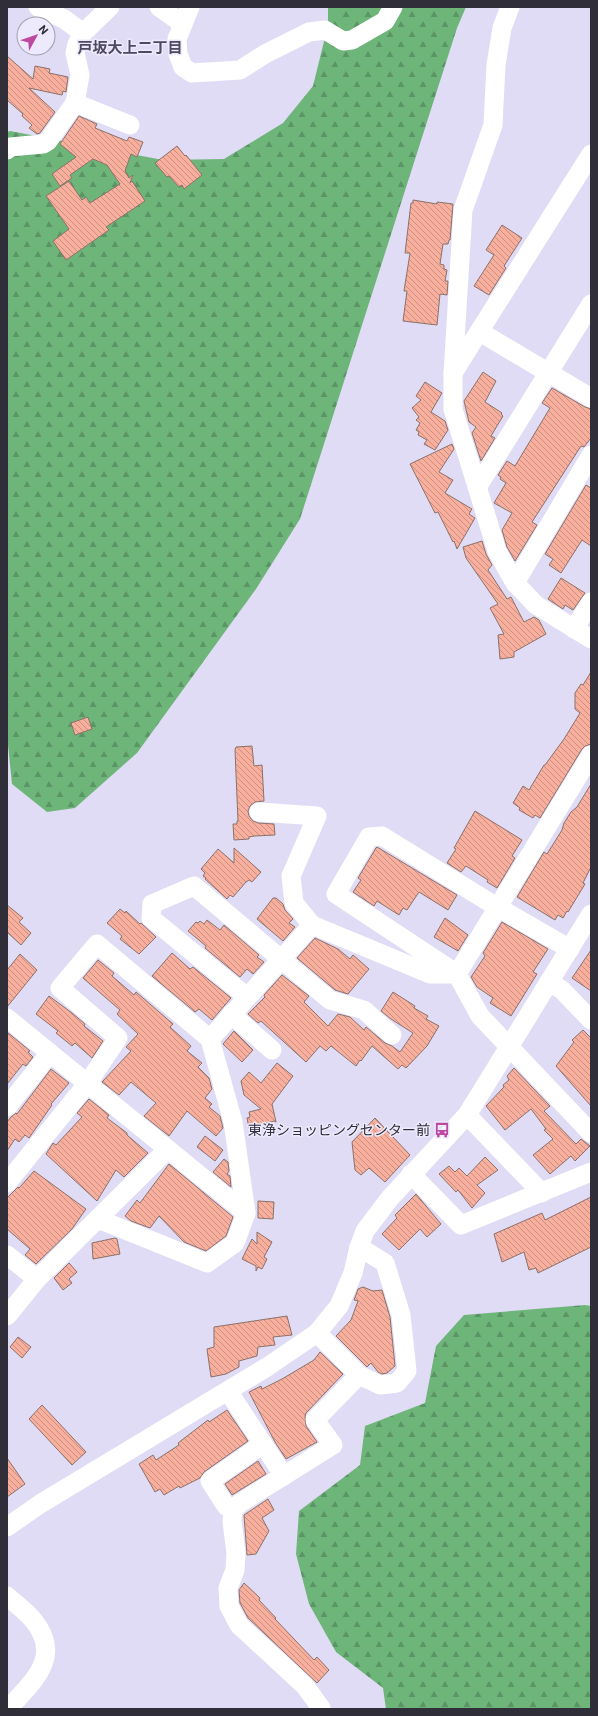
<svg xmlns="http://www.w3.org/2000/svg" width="598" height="1716" font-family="Roboto,'Noto Sans JP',sans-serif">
<defs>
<pattern id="forest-firs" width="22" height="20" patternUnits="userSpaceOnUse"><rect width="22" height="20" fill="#6eb57a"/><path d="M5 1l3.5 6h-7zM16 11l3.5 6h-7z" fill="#5b9465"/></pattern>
<pattern id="building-back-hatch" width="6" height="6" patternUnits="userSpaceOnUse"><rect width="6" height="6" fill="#f8af9d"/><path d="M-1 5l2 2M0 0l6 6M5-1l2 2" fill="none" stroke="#c98f81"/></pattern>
</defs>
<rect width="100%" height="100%" fill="#e1dcf5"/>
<!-- forest -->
<g fill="url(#forest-firs)">
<polygon points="328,7 466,7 457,28 300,519 256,589 137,753 75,808 47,812 12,784 7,735 7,132 10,131 163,160 224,159 283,123 313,86 328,25"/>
<polygon points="585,1305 591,1306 591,1709 386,1709 383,1688 336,1652 309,1604 296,1554 299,1511 360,1465 365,1426 425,1403 436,1346 464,1315"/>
</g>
<!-- building -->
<g fill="url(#building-back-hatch)" stroke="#8b716a">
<polygon points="7,56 33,79 35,66 50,69 49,73 68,77 66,92 63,91 62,95 29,88 55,112 40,133 37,134 29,128 32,125 22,116 23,114 7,100"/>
<polygon points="79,116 97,124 95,128 127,141 129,137 143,142 137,157 131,154 125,171 129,178 133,175 130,183 132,181 145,201 106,227 109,230 66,260 53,241 69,229 46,196 69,181 82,200 86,197 90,203 120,184 107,165 93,159 70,175 72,178 60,186 52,174 76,157 60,144"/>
<polygon points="177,146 185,156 186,155 202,175 184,189 182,185 179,187 169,176 167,177 155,163"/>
<polygon points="413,200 437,204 437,202 453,204 450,240 449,240 448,244 443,244 440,264 444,265 444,269 447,270 445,281 448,281 447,295 440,294 437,325 403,321 407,291 404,291 410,253 405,253 411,203 413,203"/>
<polygon points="502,225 522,238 504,266 506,268 489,295 474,286 494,255 486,250"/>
<polygon points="483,372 496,381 485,402 502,413 501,414 503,416 491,436 495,438 481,461 472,433 476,427 469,422 464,401"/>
<polygon points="425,382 442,393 431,412 445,421 448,430 435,450 424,444 427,440 418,435 419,432 416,430 420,423 416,420 419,417 412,408 421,400 416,396"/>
<polygon points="552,388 585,407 591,409 591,438 584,447 581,446 532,522 537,525 515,561 507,547 502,530 512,513 494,503 506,483 500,479 501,477 498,475 507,461 515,466 550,408 542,403"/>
<polygon points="452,444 454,449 439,472 453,480 445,493 472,509 469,514 475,518 457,549 454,541 453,542 438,512 435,513 410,464"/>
<polygon points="586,485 591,488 591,546 582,540 561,573 549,565 553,559 545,554"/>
<polygon points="482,541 486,554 492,565 488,570 507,599 511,597 524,622 534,617 539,620 546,634 514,652 514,657 500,659 498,635 504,634 490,608 498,604 466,558 463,547"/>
<polygon points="561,578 585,593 573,610 565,605 563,609 548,599"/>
<polygon points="591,672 591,744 585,746 582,749 540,818 535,815 533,818 519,810 520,808 513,803 523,786 529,790 544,765 545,765 564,739 580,713 575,709 575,693 581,684 583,685"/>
<polygon points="88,717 92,729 75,735 71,723"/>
<polygon points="252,746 254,766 262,765 264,801 255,802 250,806 248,811 249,816 253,821 258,823 274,824 275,835 254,836 249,837 249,839 234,840 233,824 237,824 237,821 238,821 235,750 236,747"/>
<polygon points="591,784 591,867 583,883 585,884 568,912 567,911 563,918 558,915 555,920 517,897 544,852 547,854 562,830 564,823 571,812 577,807"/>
<polygon points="475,811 522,840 512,856 515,858 497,888 487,882 488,880 466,866 461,872 447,863 456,849 454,848"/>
<polygon points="377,847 457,895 448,910 419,892 407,910 403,908 399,915 377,901 374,906 353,892 361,880 358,878 376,848"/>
<polygon points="234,848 261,872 252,882 249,880 246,882 233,897 230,895 227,899 205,879 206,878 203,876 205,873 201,869 218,849 234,863"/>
<polygon points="273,898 276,898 283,904 285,910 293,919 289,923 295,927 283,941 257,919"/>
<polygon points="7,905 23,918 19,922 31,933 21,945 7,932"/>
<polygon points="120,909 125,913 126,911 140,924 141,923 156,937 139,954 120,939 122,936 107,923"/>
<polygon points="445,918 468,935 458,951 434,937"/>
<polygon points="207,920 220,930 224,925 259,955 257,957 264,962 253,974 247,969 240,977 205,948 206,946 188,931 196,922 198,923 200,921 204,924"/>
<polygon points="502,922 548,949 533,972 537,974 511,1016 490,1003 493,998 477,987 471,977 485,956 483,953"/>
<polygon points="315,938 338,949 350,959 353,955 369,969 348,994 335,990 297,958"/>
<polygon points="591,950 591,991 572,978"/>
<polygon points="172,953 190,969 193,967 231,998 212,1020 199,1009 195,1012 152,976"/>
<polygon points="20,954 37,970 7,1007 7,970"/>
<polygon points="98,960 114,973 112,976 134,995 136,992 173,1024 170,1027 191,1046 187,1051 202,1063 198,1067 209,1078 212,1089 205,1098 212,1104 209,1107 220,1116 223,1128 216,1136 187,1111 169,1136 144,1116 156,1103 131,1082 119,1095 102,1082 131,1051 126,1047 138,1034 117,1014 120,1010 83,978"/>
<polygon points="282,975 309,996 304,1002 328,1026 338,1014 350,1017 364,1030 366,1027 385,1043 392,1046 400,1052 413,1033 391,1019 381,1011 393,992 415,1006 414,1008 428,1016 426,1019 439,1026 427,1046 406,1068 402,1065 398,1069 372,1046 361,1061 360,1060 356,1066 331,1046 326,1051 320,1046 306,1062 261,1021 258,1023 248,1014 265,997 264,995"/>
<polygon points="49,996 72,1013 85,1024 84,1026 103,1041 92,1058 75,1043 72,1046 56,1033 58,1031 36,1014"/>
<polygon points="583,1030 591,1038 591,1106 556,1066 574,1042 572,1040"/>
<polygon points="234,1031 253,1050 242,1062 223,1044"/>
<polygon points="7,1032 30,1051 28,1052 33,1057 26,1066 23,1064 7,1084"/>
<polygon points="277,1063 293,1076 272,1104 276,1122 274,1121 249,1128 247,1118 250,1117 249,1112 261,1109 244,1095 241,1081 249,1072 261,1083"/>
<polygon points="514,1068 550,1106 544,1111 576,1144 581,1139 590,1146 575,1161 571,1156 550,1174 533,1155 553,1139 544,1130 546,1129 531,1109 505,1130 486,1106 504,1087 503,1085 509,1080 507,1076"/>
<polygon points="51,1069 69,1083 51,1104 52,1105 29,1138 25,1135 19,1142 15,1139 7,1151 7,1122 11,1117 16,1113 17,1114"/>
<polygon points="89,1099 109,1115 107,1118 127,1133 127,1135 148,1153 124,1177 116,1170 97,1201 46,1154 53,1143 56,1145 82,1117 77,1113"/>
<polygon points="375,1118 410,1155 385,1182 369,1168 361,1175 355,1170 352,1142"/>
<polygon points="205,1136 223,1150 215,1161 197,1147"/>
<polygon points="485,1157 498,1170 477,1185 485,1193 472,1208 458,1190 456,1192 439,1174 449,1166 455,1172 459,1168 467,1176"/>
<polygon points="224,1159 228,1162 229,1171 227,1174 230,1176 231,1187 213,1172"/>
<polygon points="169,1164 233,1217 226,1236 206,1251 184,1242 159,1216 150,1228 131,1221 125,1216 137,1200 140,1203"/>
<polygon points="34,1171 86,1209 72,1229 36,1264 25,1255 30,1249 7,1229 7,1198 18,1187 19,1188"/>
<polygon points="416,1194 441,1224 427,1237 420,1229 399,1250 382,1234 397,1218 395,1215"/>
<polygon points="591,1197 591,1247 538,1273 536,1268 529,1270 524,1252 502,1262 494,1234 542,1213 545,1220"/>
<polygon points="258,1201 274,1202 273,1219 258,1218"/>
<polygon points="257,1232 272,1242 264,1257 267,1259 262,1269 258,1267 256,1271 256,1266 242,1259 252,1239 257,1244"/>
<polygon points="115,1238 117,1239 120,1254 93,1259 92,1243"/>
<polygon points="69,1263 77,1272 69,1279 72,1283 63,1290 54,1278"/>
<polygon points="363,1287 373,1291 382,1290 390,1317 395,1366 387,1373 382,1374 378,1372 371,1363 367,1367 336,1336 351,1320 358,1301 354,1300 357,1292 358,1289"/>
<polygon points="287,1316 292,1335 273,1337 275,1345 258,1347 257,1356 239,1361 239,1367 226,1374 211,1377 207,1349 214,1347 214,1327"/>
<polygon points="18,1337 31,1347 22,1358 10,1347"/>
<polygon points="320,1352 343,1374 306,1413 305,1416 306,1426 317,1442 286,1459 275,1442 249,1392 261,1386 262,1389 282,1379 314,1360"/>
<polygon points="42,1405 86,1452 72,1465 29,1419"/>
<polygon points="227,1410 248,1441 204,1472 200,1478 180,1488 179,1486 164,1495 160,1489 155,1492 139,1464 153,1455 156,1460 179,1445 178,1443 208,1420 209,1422"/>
<polygon points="7,1458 25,1484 7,1497"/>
<polygon points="258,1461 266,1474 232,1495 225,1484"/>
<polygon points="268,1499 274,1510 262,1518 269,1531 256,1554 247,1555 244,1515"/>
<polygon points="244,1583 260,1598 259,1600 276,1618 275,1619 314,1660 317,1657 329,1670 317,1683 248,1618 240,1603 239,1590"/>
</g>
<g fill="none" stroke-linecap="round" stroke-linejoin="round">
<!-- minor -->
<g stroke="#fff" stroke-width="19">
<polyline points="38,7 64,19 83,33 110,7"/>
<polyline points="159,7 183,24"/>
<polyline points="190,7 177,39 178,54 183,67 192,73 240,70 265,54 309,32 325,30 343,41 352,40 385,21 393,7"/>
<polyline points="510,7 502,28 496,65 493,125 463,210 453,374 453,409 497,551 515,583 536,605 591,639"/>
<polyline points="75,103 130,125"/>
<polyline points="7,150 10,147 43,144 48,141 75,103 80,75 75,53 77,44 83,33"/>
<polyline points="480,332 591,398"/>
<polyline points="453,373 591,154"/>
<polyline points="478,486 591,304"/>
<polyline points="515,583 591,455"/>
<polyline points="574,629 591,602"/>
<polyline points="591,755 457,974 480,1016 591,1133"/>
<polyline points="259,812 317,816 291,876 294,903 312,925 430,974 457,974 336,894 369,837 382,836 497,907 570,949"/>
<polyline points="549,982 562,990 591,1020"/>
<polyline points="247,997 151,918 152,904 194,886 330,1000 364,1010 392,1035"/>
<polyline points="231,1014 272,1050"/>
<polyline points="7,1018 246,1213"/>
<polyline points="210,1039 312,925"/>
<polyline points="7,1107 50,1053"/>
<polyline points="467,1115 542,1193"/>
<polyline points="411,1174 461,1225 591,1172"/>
<polyline points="7,1183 87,1084 118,1038 60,988 97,944 210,1039 233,1122 246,1213 235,1243 207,1263 98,1219"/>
<polyline points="7,1255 37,1279"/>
<polyline points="7,1316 37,1279 167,1150"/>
<polyline points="317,1333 359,1375 380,1385 397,1383 407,1371 401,1315 385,1263 359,1247"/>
<polyline points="228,1391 284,1476"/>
<polyline points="233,1510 226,1506 210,1481 263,1444"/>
<polyline points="7,1527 40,1504 267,1367 317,1333 339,1306 353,1273 359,1247 365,1231 390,1198 467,1115 591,914"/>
<path d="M7,1596C16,1604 27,1612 34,1621C63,1658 32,1682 8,1709"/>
<polyline points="321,1708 305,1686 239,1625 229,1606 228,1588 235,1570 236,1553 232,1521 233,1510 240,1503 333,1445 315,1420 359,1375"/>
</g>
</g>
<!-- icons -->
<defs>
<symbol id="bus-bare" viewBox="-9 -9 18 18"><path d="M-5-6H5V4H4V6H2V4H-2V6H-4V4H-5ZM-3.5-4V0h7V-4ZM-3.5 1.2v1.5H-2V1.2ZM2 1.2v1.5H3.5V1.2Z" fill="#be49a1" stroke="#eeeafe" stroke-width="2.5" paint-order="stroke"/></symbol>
</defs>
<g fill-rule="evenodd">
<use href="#bus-bare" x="431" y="1119" width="22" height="22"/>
</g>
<g text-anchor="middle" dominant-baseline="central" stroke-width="3" stroke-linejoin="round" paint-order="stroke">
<!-- poi labels -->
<g font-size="14" fill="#302e38" stroke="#eeeafe" text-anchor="end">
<text x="430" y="1130">東浄ショッピングセンター前</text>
</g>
<!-- neighbourhood labels -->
<g font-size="15" font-weight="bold" fill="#4e495e" stroke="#eeeafe">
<text x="130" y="48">戸坂大上二丁目</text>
</g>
</g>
<!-- border -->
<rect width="598" height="1716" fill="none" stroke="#302e38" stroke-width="16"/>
<!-- north arrow -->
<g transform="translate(36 36) rotate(50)"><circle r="19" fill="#eeeafe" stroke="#a29faf"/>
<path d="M0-3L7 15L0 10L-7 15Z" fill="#be49a1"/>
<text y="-6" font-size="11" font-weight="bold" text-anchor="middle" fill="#302e38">N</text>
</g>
</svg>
